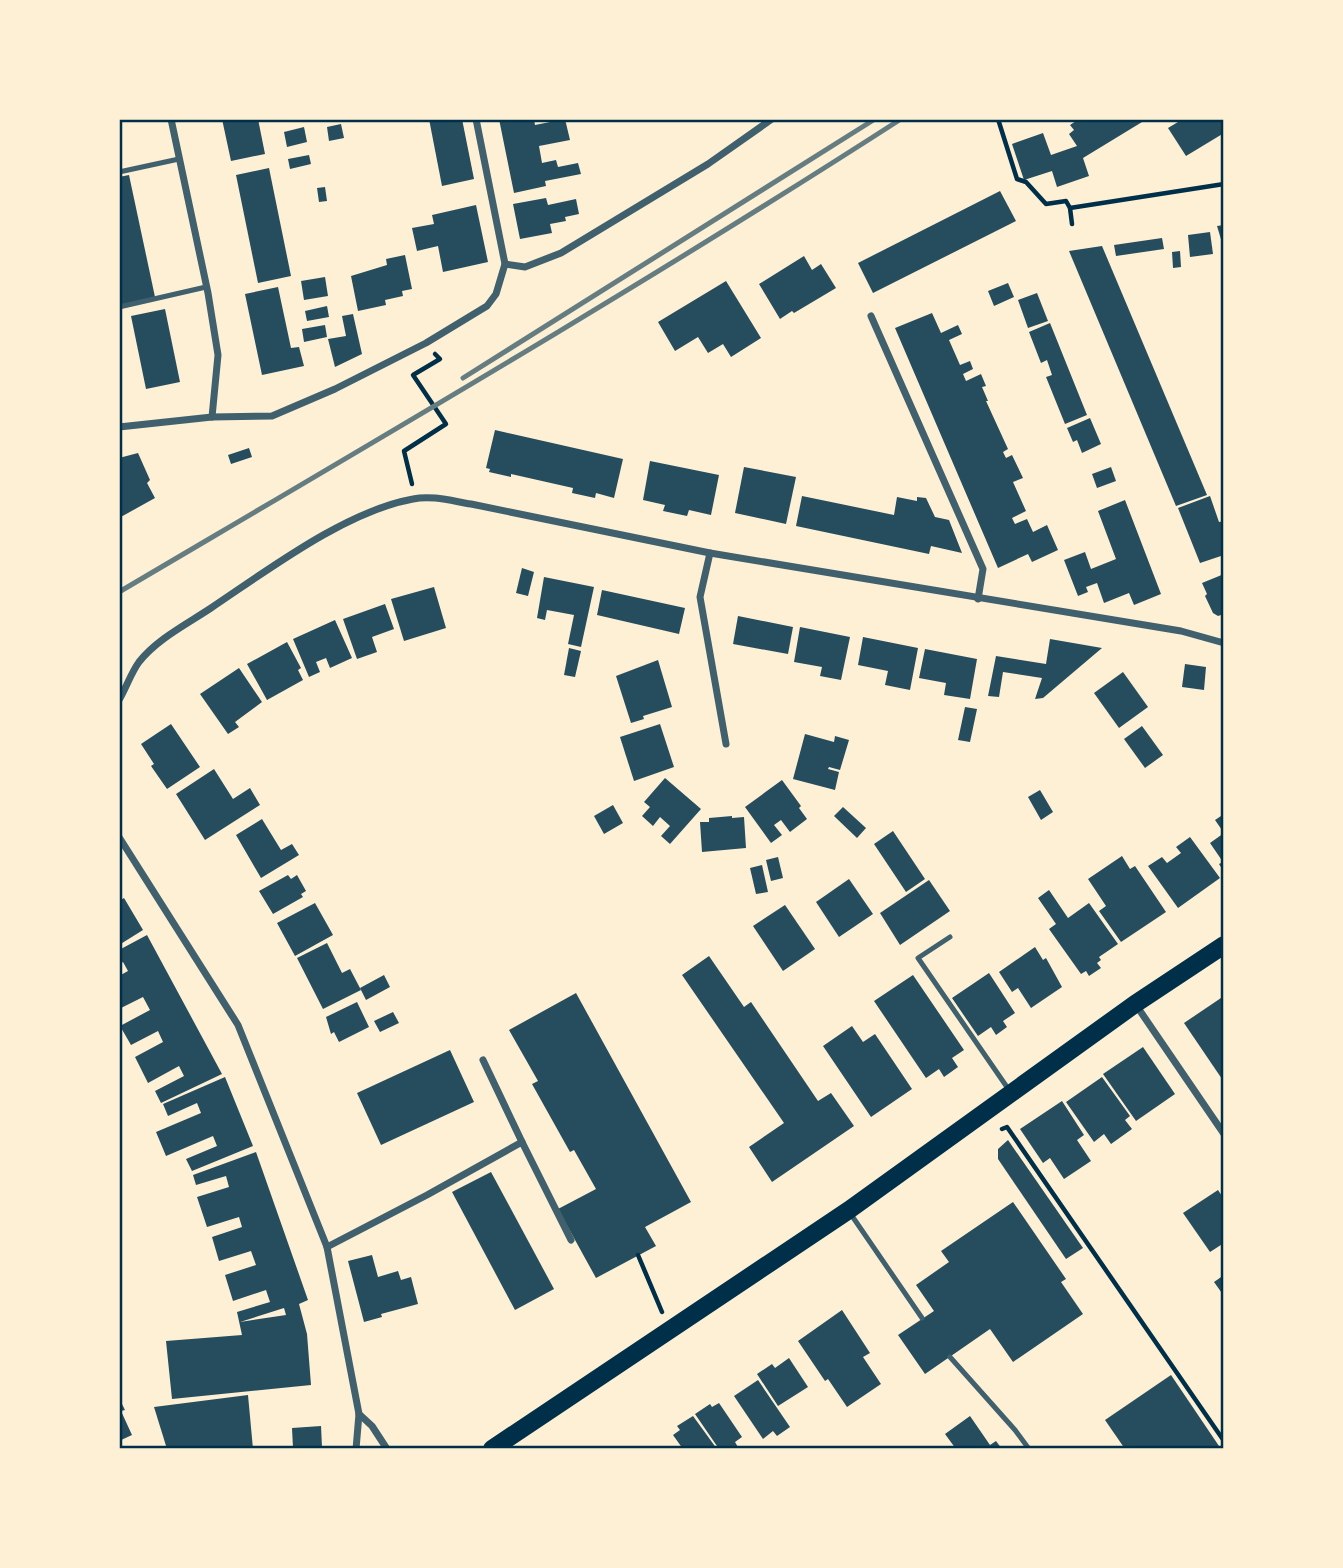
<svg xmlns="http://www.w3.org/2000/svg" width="1343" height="1568" font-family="'DejaVu Sans',sans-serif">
<rect width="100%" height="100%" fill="#fdf0d5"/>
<!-- building -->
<g fill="#264d5e" fill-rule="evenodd">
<polygon points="222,119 258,119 265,154 231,161"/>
<polygon points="429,119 462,119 474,179 442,186"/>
<polygon points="499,119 534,119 535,125 565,119 570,140 539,146 542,163 556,160 558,167 578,163 581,174 545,181 546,186 514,193"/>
<polygon points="1079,119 1147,119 1083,158 1089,176 1057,187 1052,171 1024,180 1012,144 1043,133 1051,155 1077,146 1069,134 1074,130 1070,125"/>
<polygon points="1183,119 1224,119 1224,133 1186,156 1168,128"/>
<polygon points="341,124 344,138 329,141 327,127"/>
<polygon points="304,127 307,142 287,147 284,132"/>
<polygon points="309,155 311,164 290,169 288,159"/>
<polygon points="269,168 291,276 258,283 236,175"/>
<polygon points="129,175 155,297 121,305 119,177"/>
<polygon points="325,187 327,201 319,202 317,188"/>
<polygon points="1000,191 1016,221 873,293 858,263"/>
<polygon points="546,198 548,205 576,199 579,214 565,217 566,221 550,224 552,233 520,239 513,204"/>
<polygon points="476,205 488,262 443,272 438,246 417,251 412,228 434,224 432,215"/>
<polygon points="1224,225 1224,246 1223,246 1217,226"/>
<polygon points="1210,232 1213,254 1190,257 1188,235"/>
<polygon points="1162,238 1164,249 1116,256 1114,245"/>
<polygon points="1102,246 1207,495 1176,506 1069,251"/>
<polygon points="1180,251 1181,267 1173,268 1172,252"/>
<polygon points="405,255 412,289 402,291 403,296 385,300 386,305 358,311 351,276 387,265 386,259"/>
<polygon points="804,256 812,270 821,264 836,288 794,313 792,311 780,319 759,284"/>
<polygon points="325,277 328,296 304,300 301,281"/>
<polygon points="726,281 761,338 731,357 723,344 708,353 698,337 675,351 658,322"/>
<polygon points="1008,283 1014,297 994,306 988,291"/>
<polygon points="278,287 291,348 299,347 304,366 262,375 245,294"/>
<polygon points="1037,293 1048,321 1028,328 1018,300"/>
<polygon points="327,306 329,317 307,321 305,311"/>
<polygon points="165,309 180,382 146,389 131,316"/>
<polygon points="932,313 941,333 958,325 962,334 949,340 960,365 970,361 973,369 963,374 966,381 981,374 986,386 982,387 988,401 986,401 1008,449 1003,452 1006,458 1012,455 1023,478 1013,482 1026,511 1012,518 1015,524 1027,519 1033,532 1047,525 1058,550 1032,562 1028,554 998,568 895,328"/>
<polygon points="353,314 362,354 335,367 328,339 346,336 342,316"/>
<polygon points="1050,323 1087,415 1065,424 1046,377 1052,375 1047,360 1041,363 1029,332"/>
<polygon points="325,325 327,337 304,342 302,329"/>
<polygon points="1090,418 1101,444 1082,453 1077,440 1073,442 1067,428"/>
<polygon points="495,430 623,459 614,498 596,493 595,498 572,493 573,488 511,474 511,477 489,472 490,469 486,468"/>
<polygon points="249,448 252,457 231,464 228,455"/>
<polygon points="138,453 150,480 147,483 155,498 119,518 119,458"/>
<polygon points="650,461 719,475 711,515 689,510 687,516 663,511 665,505 643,500"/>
<polygon points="744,467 796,477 786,524 735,513"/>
<polygon points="1111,467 1116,481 1097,488 1092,474"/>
<polygon points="802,496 894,515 897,497 917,501 917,497 926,498 935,517 949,520 962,553 931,546 929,554 796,526"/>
<polygon points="1210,496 1219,522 1224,521 1224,555 1200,563 1178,508"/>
<polygon points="1125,500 1161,594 1134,605 1129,593 1104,603 1097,583 1086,587 1088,592 1078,596 1064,560 1085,552 1091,569 1116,559 1098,511"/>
<polygon points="522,568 534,572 528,596 516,593"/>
<polygon points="1224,574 1224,614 1218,616 1213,613 1205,596 1207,594 1202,583"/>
<polygon points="544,577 594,587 581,647 568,644 574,615 547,610 545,620 537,618"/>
<polygon points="434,587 446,628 404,641 391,599"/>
<polygon points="602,590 685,608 679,634 597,615"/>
<polygon points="385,604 394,629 372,637 377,652 357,659 343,619"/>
<polygon points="738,616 793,627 788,654 733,644"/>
<polygon points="335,620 352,658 330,668 326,658 316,662 320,672 309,677 293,639"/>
<polygon points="800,627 850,637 841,680 820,676 822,667 794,662"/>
<polygon points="863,637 918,648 910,690 885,685 888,671 858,665"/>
<polygon points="1050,639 1102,648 1043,698 1035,699 1042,678 1003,672 999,697 988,696 996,656 1046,664"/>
<polygon points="287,642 301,668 298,670 303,680 267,700 247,664"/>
<polygon points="569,648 581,651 575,677 564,675"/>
<polygon points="925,649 977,659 970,699 944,695 946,683 919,678"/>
<polygon points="658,660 672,707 643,716 644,719 631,723 616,676"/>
<polygon points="1185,664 1206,667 1204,690 1182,687"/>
<polygon points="239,668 262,702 235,722 239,727 228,734 200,694"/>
<polygon points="1123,672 1148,707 1119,728 1094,693"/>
<polygon points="965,707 977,709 970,742 958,740"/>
<polygon points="171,724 200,767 167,789 151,766 154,764 141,744"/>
<polygon points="660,724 674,767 634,781 620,737"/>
<polygon points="1142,726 1163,755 1145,768 1124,739"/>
<polygon points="805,734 834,742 835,736 849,740 840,770 829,767 828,769 839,772 835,790 793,779"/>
<polygon points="214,769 233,799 250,788 260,805 205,840 176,794"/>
<polygon points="665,778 701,809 670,844 661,836 670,826 660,817 653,826 642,816 650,807 644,802"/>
<polygon points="782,780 801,806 799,808 807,819 790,832 781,820 774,825 782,835 771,843 745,807"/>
<polygon points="1040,790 1053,812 1041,820 1028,797"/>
<polygon points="613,805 623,823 604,834 594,816"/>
<polygon points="843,807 866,828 857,838 834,816"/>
<polygon points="1224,814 1224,872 1219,864 1223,862 1210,843 1224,833 1215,820"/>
<polygon points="732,816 732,818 744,817 746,848 702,852 700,822 709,822 709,818"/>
<polygon points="262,819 281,850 292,844 299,855 261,878 236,835"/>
<polygon points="893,831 925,879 906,892 874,844"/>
<polygon points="1190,837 1220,878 1178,908 1148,866 1162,857 1167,863 1181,853 1176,847"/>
<polygon points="1122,856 1130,869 1135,866 1166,912 1121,942 1099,911 1106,906 1088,879"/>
<polygon points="778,857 783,878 771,881 766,860"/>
<polygon points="762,865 768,892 756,894 750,868"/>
<polygon points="288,875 291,879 297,875 306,891 301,894 303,897 273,914 259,891"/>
<polygon points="849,879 873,914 839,937 816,902"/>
<polygon points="929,880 950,911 900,945 880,913"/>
<polygon points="1049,890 1068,918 1089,903 1118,944 1099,957 1101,960 1097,963 1101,968 1089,976 1086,971 1081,974 1049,929 1056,924 1038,898"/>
<polygon points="124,898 143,930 119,945 119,901"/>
<polygon points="315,903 333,935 295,956 277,923"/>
<polygon points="785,905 815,949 783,971 753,926"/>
<polygon points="147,935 222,1074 161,1103 155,1091 184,1076 179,1066 148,1083 135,1057 163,1042 158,1031 131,1045 120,1026 150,1010 143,997 119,1009 119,976 128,971 123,962 119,964 119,950"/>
<polygon points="327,943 342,973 350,969 361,990 323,1009 297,958"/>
<polygon points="1035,947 1043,960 1046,958 1062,987 1031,1008 1018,988 1012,992 999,972"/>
<polygon points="709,956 744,1007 751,1002 818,1101 831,1093 854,1126 772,1182 749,1147 784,1123 682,975"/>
<polygon points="989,973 1015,1013 1003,1021 1007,1027 996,1035 991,1027 978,1036 952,998"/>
<polygon points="384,975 390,987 366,1000 360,988"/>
<polygon points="913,975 964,1050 952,1058 958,1067 944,1077 939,1069 926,1078 874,1001"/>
<polygon points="576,993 691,1202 645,1227 656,1246 596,1278 558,1209 596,1189 574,1150 570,1152 532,1084 538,1081 509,1030"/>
<polygon points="1221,998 1224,1002 1224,1078 1222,1079 1184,1023"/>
<polygon points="357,1002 369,1027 339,1042 334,1032 331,1034 326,1017"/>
<polygon points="393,1012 399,1023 380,1032 374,1021"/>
<polygon points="852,1026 863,1042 875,1034 912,1089 871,1117 823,1046"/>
<polygon points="1143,1047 1175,1094 1136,1121 1103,1074"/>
<polygon points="450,1050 474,1102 381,1145 357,1093"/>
<polygon points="225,1077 253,1146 192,1171 186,1159 217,1146 213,1136 166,1156 156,1132 201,1113 197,1103 168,1116 163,1104"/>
<polygon points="1102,1077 1130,1116 1125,1120 1132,1129 1111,1144 1104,1134 1094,1142 1066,1102"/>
<polygon points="1062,1101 1084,1135 1077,1140 1091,1161 1064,1179 1050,1158 1043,1163 1020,1129"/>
<polygon points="1008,1140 1083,1248 1066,1259 998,1159 998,1149"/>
<path d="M256,1152L308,1300L299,1304L307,1334L311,1385L172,1399L166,1341L242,1335L237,1312L270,1302L266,1290L233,1301L225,1275L256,1265L251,1251L219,1261L212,1237L242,1227L239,1217L207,1227L197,1197L229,1187L226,1176L196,1185L193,1175ZM284,1308L286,1315L240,1322Z"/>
<polygon points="491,1172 554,1289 515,1310 452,1192"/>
<polygon points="1218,1190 1224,1199 1224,1243 1210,1252 1183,1213"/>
<polygon points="1013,1202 1066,1279 1061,1282 1083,1314 1013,1362 990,1329 925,1374 898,1335 934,1311 916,1285 949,1262 941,1251"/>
<polygon points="372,1255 378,1277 398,1271 401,1280 411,1277 418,1304 381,1314 382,1317 364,1322 348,1261"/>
<polygon points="1224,1275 1224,1296 1214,1282"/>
<polygon points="842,1310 870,1353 863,1357 881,1384 847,1407 828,1379 825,1381 798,1341"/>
<polygon points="789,1358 808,1387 778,1406 757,1374 772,1364 775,1368"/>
<polygon points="1171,1375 1221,1449 1125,1449 1105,1420"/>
<polygon points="758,1380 790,1427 777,1436 773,1431 763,1439 734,1396"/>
<polygon points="248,1395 253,1449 167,1449 154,1407"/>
<polygon points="119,1398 125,1410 121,1411 132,1435 119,1441"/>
<polygon points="719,1403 742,1437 735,1442 739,1449 719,1449 695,1414 710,1404 712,1407"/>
<polygon points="693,1416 717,1449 683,1449 673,1435 680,1430 677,1426"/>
<polygon points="970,1416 990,1445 996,1441 1002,1449 956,1449 945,1434"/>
<polygon points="321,1426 322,1447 293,1448 292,1428"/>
</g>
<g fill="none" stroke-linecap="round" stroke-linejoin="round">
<!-- path -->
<g stroke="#003049" stroke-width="4.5">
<polyline points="998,119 1017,179 1026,182 1046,204 1066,201 1070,208 1072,224"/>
<polyline points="1070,208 1224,184"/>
<polyline points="412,484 404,451 446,424 413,375 440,359 435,354"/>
<polyline points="1002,1129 1007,1127 1224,1441"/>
<polyline points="638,1255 662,1312"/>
</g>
<!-- service -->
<g stroke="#3f606c" stroke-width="5">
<polyline points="119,172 179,159"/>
<polyline points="119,307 206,287"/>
<polyline points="950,937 918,958 1009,1090"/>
<polyline points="850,1213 922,1318"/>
<polyline points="950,1357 1015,1430 1029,1449"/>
</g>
<!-- minor -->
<g stroke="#3f606c" stroke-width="7">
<polyline points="171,119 208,293 218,355 212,417"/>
<polyline points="505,264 525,267 561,253 708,164 772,119"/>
<polyline points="871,316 983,569 978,599"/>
<polyline points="119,427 212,417 272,416 335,389 426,343 487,306 496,294 505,264 476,119"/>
<polyline points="710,553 700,597 726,744"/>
<path d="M119,700C126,688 131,673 139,662C157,639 187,624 211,608C268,570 346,511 413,499C432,495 452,501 471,504L710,553L1181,631L1224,643"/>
<polyline points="119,837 238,1025 327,1247 359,1414 356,1449"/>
<polyline points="1136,1005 1224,1134"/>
<polyline points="483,1060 522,1142"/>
<polyline points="327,1247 427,1195 522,1142 571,1240"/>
<polyline points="359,1414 372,1426 387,1449"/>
</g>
<!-- primary -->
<polyline stroke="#003049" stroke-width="18" points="492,1449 849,1210 1135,1004 1224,945"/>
<!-- rail -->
<g stroke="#657d81" stroke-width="5">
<polyline points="463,378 875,119"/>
<path d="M119,592C382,437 645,284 901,119"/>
</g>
</g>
<!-- border -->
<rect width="1343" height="1568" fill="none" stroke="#fdf0d5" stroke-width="242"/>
<rect x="121" y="121" width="1101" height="1326" fill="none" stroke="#003049" stroke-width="2.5"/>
</svg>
